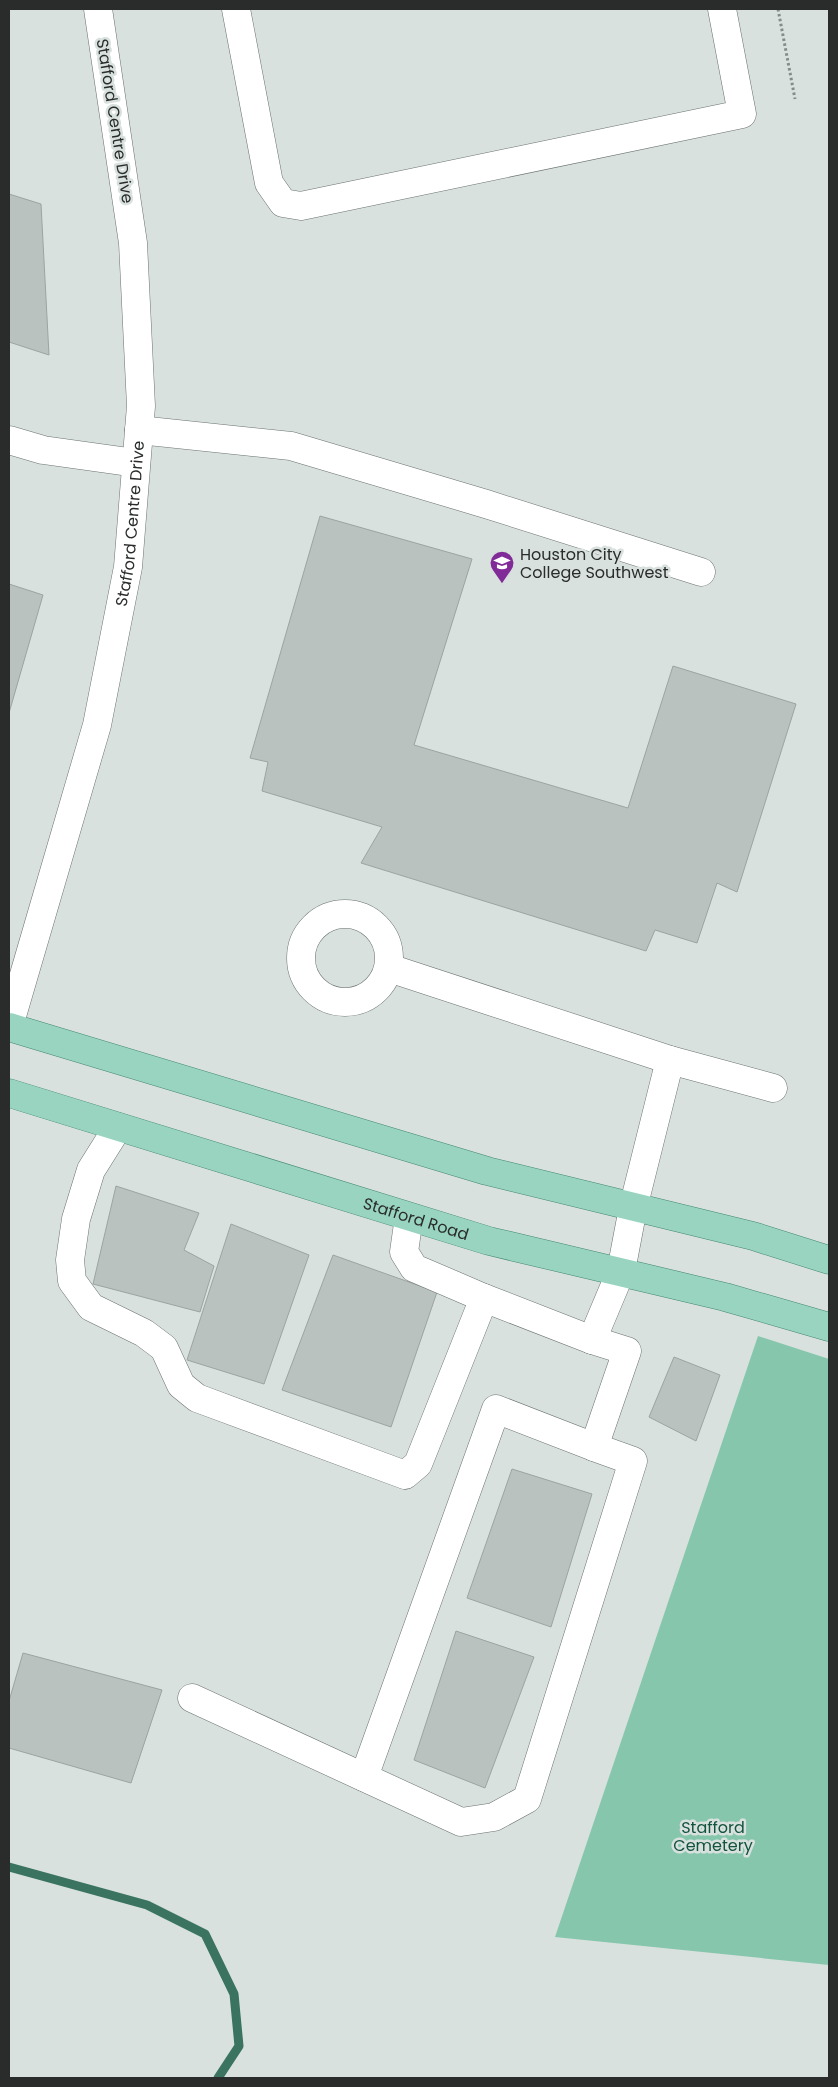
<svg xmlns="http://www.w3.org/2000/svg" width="838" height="2087" font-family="Poppins,sans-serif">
<rect width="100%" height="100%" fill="#d8e1dd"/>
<!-- green -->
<polygon fill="#85c6ad" points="758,1336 829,1359 829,1965 555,1937"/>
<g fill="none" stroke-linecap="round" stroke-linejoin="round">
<!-- stream -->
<polyline stroke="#3a7360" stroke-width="9" points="9,1867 147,1905 205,1934 234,1994 239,2046 218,2078"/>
</g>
<!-- building -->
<g fill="#b9c2be" stroke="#9ca4a0">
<polygon points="9,194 41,204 49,355 9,342"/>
<polygon points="320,516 472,559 414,745 628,808 673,666 796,704 737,892 717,883 697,943 655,930 646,951 361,863 382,827 262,791 268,762 250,758"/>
<polygon points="9,584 43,595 9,713"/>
<polygon points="116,1186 199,1213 184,1250 214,1266 200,1312 93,1284"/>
<polygon points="231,1224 309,1255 264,1384 187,1360"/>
<polygon points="333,1255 437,1292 391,1427 282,1390"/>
<polygon points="674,1357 720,1375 696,1441 649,1417"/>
<polygon points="512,1469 592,1494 551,1627 467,1598"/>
<polygon points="456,1631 534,1657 485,1788 414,1760"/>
<polygon points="23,1653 162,1690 131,1783 9,1748 9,1701"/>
</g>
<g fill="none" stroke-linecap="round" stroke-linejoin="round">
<defs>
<g id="minor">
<polyline points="236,9 269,183 283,203 301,206 742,114 722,9"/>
<polyline points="139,430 291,446 486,504 701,572"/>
<polyline points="9,440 43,450 136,463"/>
<circle cx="345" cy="958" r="44"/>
<polyline points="389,968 670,1060 773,1088"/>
<path id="s1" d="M9,1026L97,725L128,567L141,406L133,243L98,9"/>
<polyline points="118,1127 91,1170 76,1219 70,1260 72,1281 91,1307 144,1333 164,1348 181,1385 197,1398 405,1475 418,1464 484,1298 592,1340"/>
<polyline points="409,1217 404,1252 414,1268 484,1298"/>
<polyline points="192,1698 461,1822 494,1817 527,1799 633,1461 594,1447 627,1351 592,1340 621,1271 633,1208 670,1060"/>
<polyline points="364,1777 496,1409 594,1447"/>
</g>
<g id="major">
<polyline points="9,1027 487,1171 753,1236 829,1260"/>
<path id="s2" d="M9,1093L489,1241L725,1297L829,1327"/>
</g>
</defs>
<!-- minor casing -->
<use href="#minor" stroke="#6b7370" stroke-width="29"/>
<!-- major casing -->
<use href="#major" stroke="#448770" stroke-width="29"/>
<!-- path -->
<polyline stroke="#858b88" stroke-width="3" stroke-dasharray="2.5 2.5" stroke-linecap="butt" points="778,9 795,99"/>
<!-- minor -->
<use href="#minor" stroke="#fff" stroke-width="28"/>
<!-- major -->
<use href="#major" stroke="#98d4bf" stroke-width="28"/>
</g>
<!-- icons -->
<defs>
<symbol id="university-pin" viewBox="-11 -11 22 30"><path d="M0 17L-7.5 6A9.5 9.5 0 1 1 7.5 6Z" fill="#812b99" stroke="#d8e1dd"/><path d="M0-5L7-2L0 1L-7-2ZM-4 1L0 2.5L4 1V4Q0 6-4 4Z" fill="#fff"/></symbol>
</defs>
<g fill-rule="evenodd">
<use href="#university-pin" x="488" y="549" width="28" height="38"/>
</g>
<g text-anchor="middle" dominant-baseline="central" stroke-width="5" stroke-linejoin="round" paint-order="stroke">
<!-- street labels -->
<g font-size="16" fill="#292c2b" stroke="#d8e1dd">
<text transform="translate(115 121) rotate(81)">Stafford Centre Drive</text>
<text stroke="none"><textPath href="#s1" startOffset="518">Stafford Centre Drive</textPath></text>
<text stroke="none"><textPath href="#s2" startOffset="426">Stafford Road</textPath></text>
</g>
<!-- poi labels -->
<g font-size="16" fill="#292c2b" stroke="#d8e1dd" text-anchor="start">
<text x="520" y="554">Houston City<tspan x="520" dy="18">College Southwest</tspan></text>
</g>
<!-- park labels -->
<g font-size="16" fill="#12533f" stroke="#d8e1dd">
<text x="713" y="1827">Stafford<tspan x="713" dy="18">Cemetery</tspan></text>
</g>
</g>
<!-- border -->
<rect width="838" height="2087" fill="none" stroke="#292c2b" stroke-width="20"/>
</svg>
